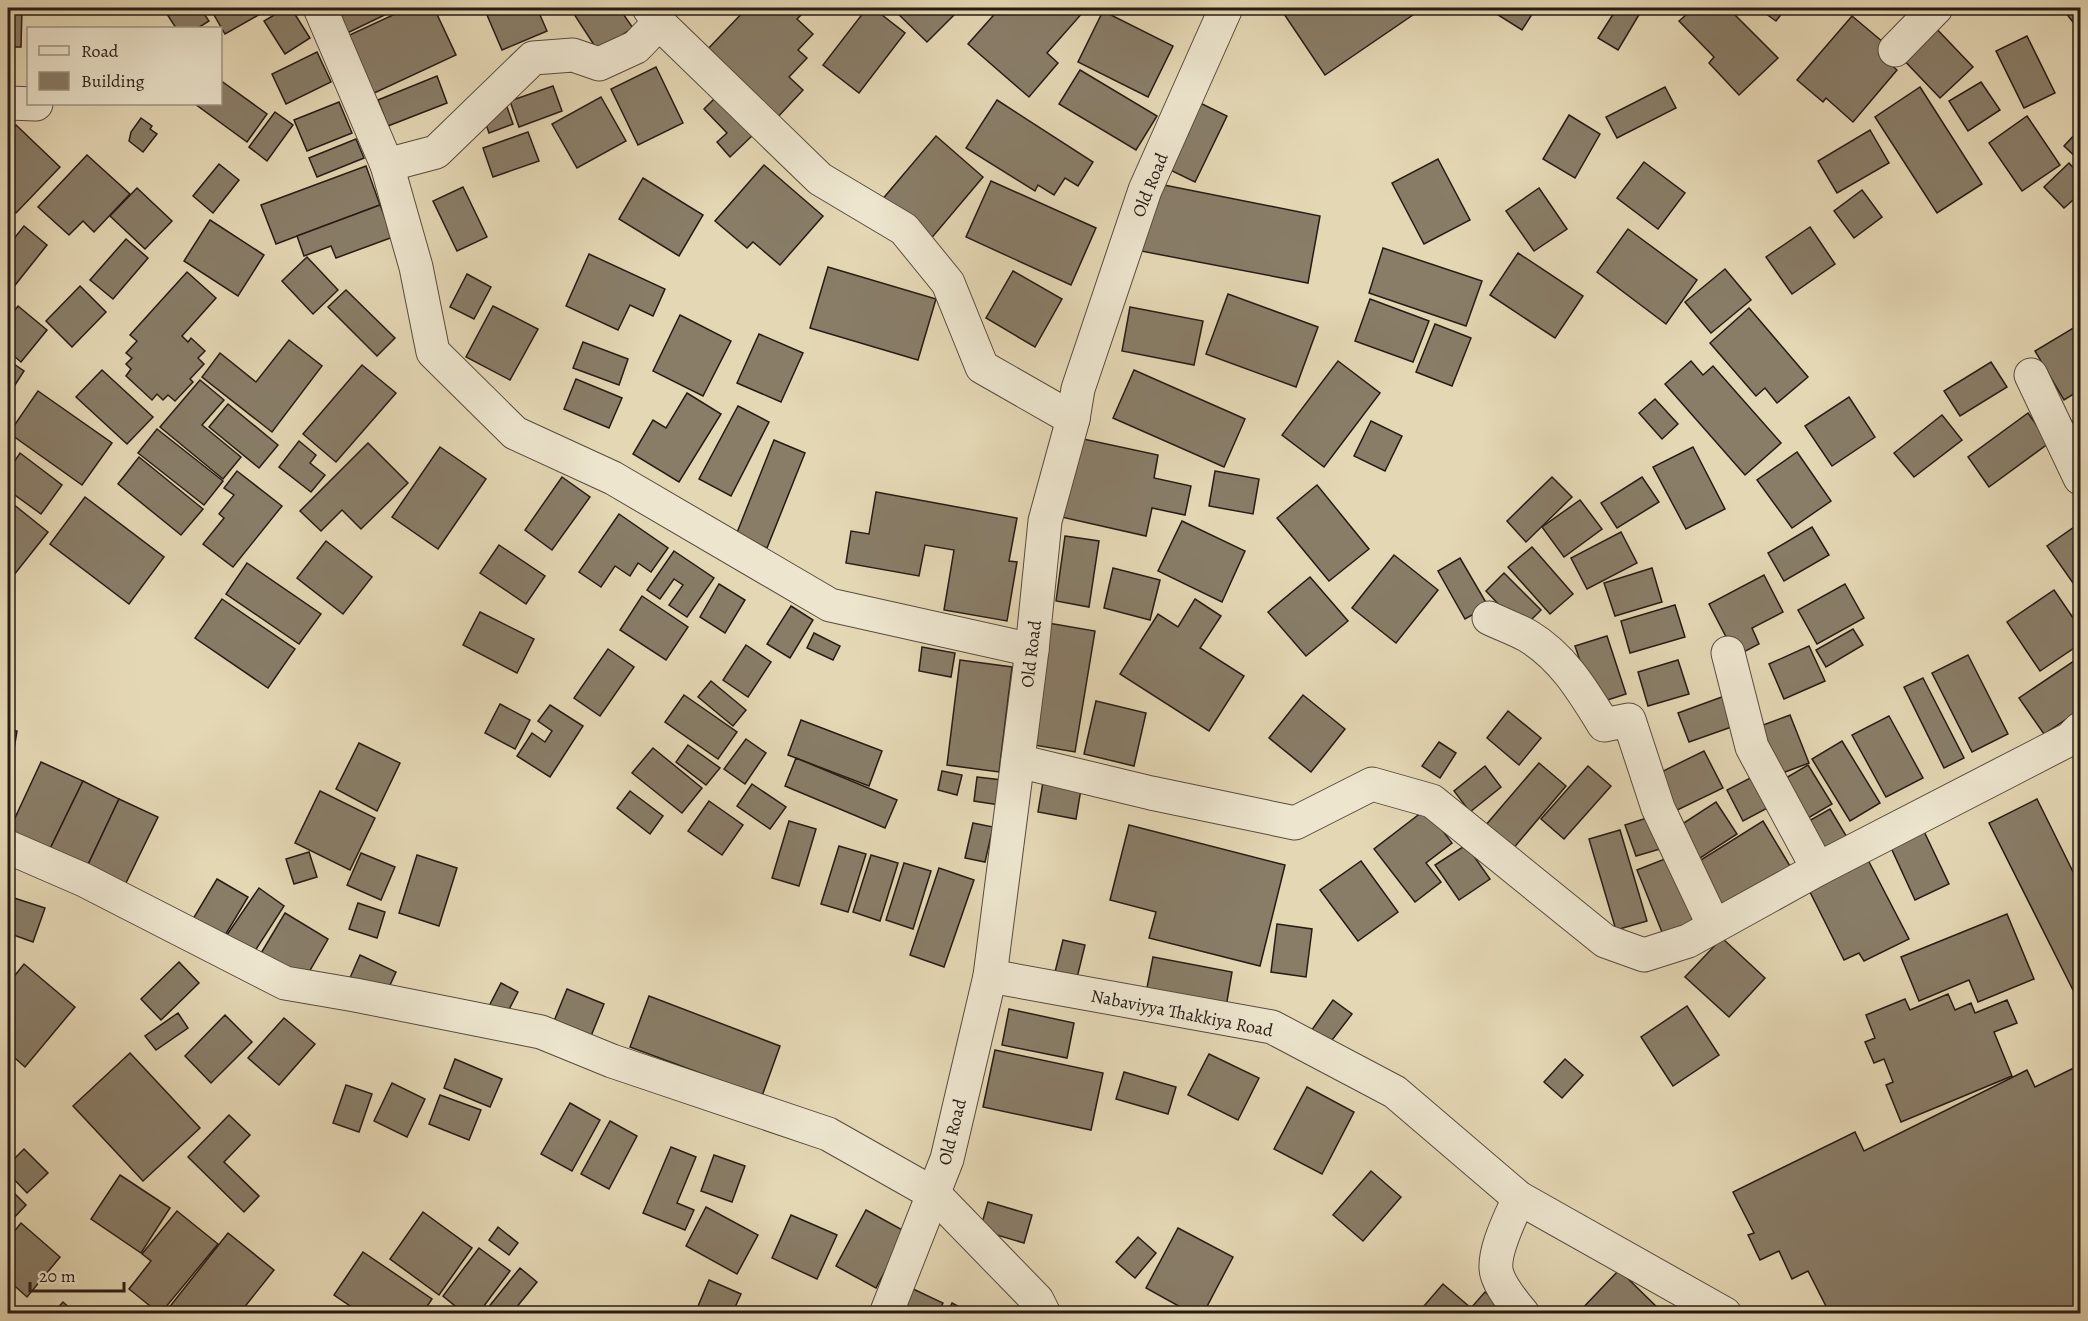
<svg xmlns="http://www.w3.org/2000/svg" width="2088" height="1321" font-family="Alegreya,serif">
<rect width="100%" height="100%" fill="#e4d7b4"/>
<filter id="stains"><feTurbulence type="fractalNoise" baseFrequency=".00333" numOctaves="4"/><feColorMatrix values="0 0 0 0 .2 0 0 0 0 .09 0 0 0 0 .02 0 0 0 .5 -.17"/></filter>
<radialGradient id="worn" r=".72"><stop offset=".6" stop-color="#630" stop-opacity="0"/><stop offset="1" stop-color="#630" stop-opacity=".3"/></radialGradient>
<!-- building -->
<g fill="#897d68" stroke="#271c15" stroke-width="1.5">
<polygon points="8,8 22,8 21,47 8,47"/>
<polygon points="163,8 200,8 209,21 198,28 176,28"/>
<polygon points="210,8 259,8 262,13 225,34"/>
<polygon points="286,8 291,8 310,38 285,54 264,21"/>
<polygon points="325,8 399,8 339,37"/>
<polygon points="408,8 434,8 456,55 370,95 343,38"/>
<polygon points="484,8 537,8 547,31 502,50"/>
<polygon points="577,8 619,8 633,28 598,51 572,11"/>
<polygon points="747,8 801,8 805,11 797,19 813,34 798,50 807,58 789,77 803,90 776,119 705,52"/>
<polygon points="867,8 873,8 905,33 859,93 823,65"/>
<polygon points="892,8 961,8 927,42"/>
<polygon points="1000,8 1082,8 1085,10 1047,53 1058,63 1029,97 968,44"/>
<polygon points="1280,8 1423,8 1325,75"/>
<polygon points="1487,8 1536,8 1522,30"/>
<polygon points="1617,8 1631,8 1640,13 1618,50 1598,38"/>
<polygon points="1694,8 1728,8 1778,58 1739,95 1709,63 1714,57 1679,21"/>
<polygon points="1758,8 1786,8 1776,21"/>
<polygon points="2062,8 2080,8 2080,31"/>
<polygon points="1103,11 1173,46 1148,97 1078,62"/>
<polygon points="1852,16 1896,53 1887,61 1897,70 1853,122 1826,98 1823,102 1797,80"/>
<polygon points="1931,23 1973,67 1940,98 1898,54"/>
<polygon points="2027,36 2055,93 2024,108 1996,51"/>
<polygon points="317,52 331,82 286,104 272,74"/>
<polygon points="656,67 683,123 638,145 611,89"/>
<polygon points="1080,70 1157,116 1136,150 1059,104"/>
<polygon points="437,76 447,103 388,126 378,100"/>
<polygon points="220,80 267,114 247,142 195,104 220,104"/>
<polygon points="1981,82 2000,110 1968,131 1949,101"/>
<polygon points="553,86 562,111 519,127 510,101"/>
<polygon points="1665,87 1676,108 1617,138 1606,117"/>
<polygon points="1920,87 1982,184 1937,213 1875,117"/>
<polygon points="718,95 755,133 730,157 717,142 727,133 704,109"/>
<polygon points="601,97 626,141 577,168 552,124"/>
<polygon points="997,100 1093,162 1078,186 1065,178 1054,195 1038,185 1035,191 966,148"/>
<polygon points="339,102 352,133 307,151 294,120"/>
<polygon points="1198,102 1227,116 1195,182 1166,168"/>
<polygon points="507,107 513,124 489,133 483,115"/>
<polygon points="275,112 293,125 267,161 249,147"/>
<polygon points="1569,115 1600,134 1575,178 1543,159"/>
<polygon points="2027,116 2060,165 2022,191 1989,143"/>
<polygon points="141,118 152,126 150,129 157,134 143,152 129,141 131,132"/>
<polygon points="16,125 60,167 16,213 8,205 8,135"/>
<polygon points="2080,129 2080,161 2064,146"/>
<polygon points="1870,130 1889,163 1837,193 1818,161"/>
<polygon points="528,132 539,161 493,177 483,148"/>
<polygon points="936,136 983,177 929,241 881,201"/>
<polygon points="356,139 364,158 317,177 309,158"/>
<polygon points="87,155 130,194 94,232 83,221 69,235 38,207"/>
<polygon points="1438,159 1470,220 1424,244 1392,183"/>
<polygon points="1644,162 1685,193 1658,229 1617,198"/>
<polygon points="2069,163 2080,175 2080,194 2064,208 2044,187"/>
<polygon points="219,164 239,180 213,213 193,196"/>
<polygon points="764,165 823,216 780,265 753,242 747,248 715,221"/>
<polygon points="366,166 380,205 276,244 261,205"/>
<polygon points="643,178 703,215 679,256 619,219"/>
<polygon points="991,181 1096,228 1071,285 966,237"/>
<polygon points="1154,183 1320,216 1308,283 1141,251"/>
<polygon points="463,187 487,237 457,251 433,201"/>
<polygon points="137,188 172,221 145,249 110,216"/>
<polygon points="1539,188 1567,229 1534,251 1506,211"/>
<polygon points="1862,190 1882,217 1854,238 1834,211"/>
<polygon points="380,205 393,237 336,258 331,246 304,256 297,236"/>
<polygon points="210,220 264,255 238,296 184,261"/>
<polygon points="24,226 47,245 8,294 8,246"/>
<polygon points="1810,227 1835,264 1792,294 1766,257"/>
<polygon points="1628,229 1697,280 1666,324 1597,272"/>
<polygon points="126,239 148,258 113,299 90,280"/>
<polygon points="1383,248 1482,281 1466,326 1369,293"/>
<polygon points="1518,253 1583,296 1555,338 1490,295"/>
<polygon points="589,254 665,289 653,316 630,305 618,330 566,306"/>
<polygon points="307,257 338,290 313,314 282,281"/>
<polygon points="828,267 936,299 918,360 810,328"/>
<polygon points="1725,269 1751,300 1711,333 1685,302"/>
<polygon points="1013,271 1062,299 1035,347 986,318"/>
<polygon points="187,272 216,298 182,336 188,342 191,338 205,351 198,358 204,364 190,379 193,382 175,401 168,395 163,400 157,394 152,400 126,376 131,369 126,364 132,358 126,353 137,341 130,335"/>
<polygon points="467,274 491,287 474,319 450,307"/>
<polygon points="80,286 106,312 72,347 46,321"/>
<polygon points="346,290 395,338 377,356 328,307"/>
<polygon points="1228,294 1318,327 1296,387 1206,354"/>
<polygon points="1370,299 1429,321 1413,362 1355,341"/>
<polygon points="18,306 47,330 21,362 8,351 8,319"/>
<polygon points="493,306 538,329 510,380 466,357"/>
<polygon points="1130,307 1203,321 1194,365 1122,351"/>
<polygon points="1749,308 1808,377 1777,403 1765,388 1756,396 1710,343"/>
<polygon points="680,315 731,341 703,396 653,371"/>
<polygon points="1435,324 1471,338 1452,386 1416,372"/>
<polygon points="2080,324 2080,390 2064,400 2035,351"/>
<polygon points="759,334 803,353 781,402 737,383"/>
<polygon points="289,340 322,366 272,432 202,377 220,353 256,382"/>
<polygon points="583,342 628,359 619,385 573,368"/>
<polygon points="8,360 24,371 8,396"/>
<polygon points="1338,361 1380,393 1324,467 1282,435"/>
<polygon points="1691,361 1703,375 1713,366 1781,443 1745,475 1665,384"/>
<polygon points="1991,362 2007,387 1960,416 1944,391"/>
<polygon points="362,365 396,393 336,462 303,434"/>
<polygon points="102,370 153,417 127,444 76,397"/>
<polygon points="1134,370 1245,419 1224,467 1113,418"/>
<polygon points="576,379 622,398 609,428 564,409"/>
<polygon points="200,380 224,400 202,425 241,457 223,479 160,427"/>
<polygon points="38,391 112,443 82,485 9,433"/>
<polygon points="687,393 721,414 679,482 633,454 653,420 666,428"/>
<polygon points="1849,397 1875,437 1832,466 1805,426"/>
<polygon points="1655,399 1678,424 1662,439 1639,413"/>
<polygon points="228,404 278,445 259,468 209,427"/>
<polygon points="738,406 769,422 731,496 699,479"/>
<polygon points="2028,413 2049,443 1989,487 1968,457"/>
<polygon points="1942,415 1962,440 1914,477 1894,453"/>
<polygon points="2080,417 2080,449 2065,426"/>
<polygon points="1371,421 1402,436 1385,471 1354,456"/>
<polygon points="157,429 223,481 204,505 138,453"/>
<polygon points="1074,437 1158,455 1154,478 1191,486 1185,515 1152,508 1146,536 1057,516"/>
<polygon points="774,440 805,453 767,548 736,535"/>
<polygon points="299,441 316,455 310,463 325,475 311,492 279,467"/>
<polygon points="368,443 408,483 361,529 342,510 321,531 300,511"/>
<polygon points="440,447 486,479 438,549 392,517"/>
<polygon points="1693,447 1725,509 1686,529 1653,467"/>
<polygon points="1797,452 1831,501 1792,528 1757,480"/>
<polygon points="20,453 62,485 41,514 8,490 8,471"/>
<polygon points="139,457 203,509 181,535 118,484"/>
<polygon points="237,471 282,506 233,567 203,544 224,518 219,514 234,495 224,488"/>
<polygon points="1215,471 1259,479 1253,514 1209,506"/>
<polygon points="562,477 590,497 552,550 525,530"/>
<polygon points="1552,477 1572,497 1526,542 1507,521"/>
<polygon points="1642,477 1659,502 1617,528 1601,503"/>
<polygon points="1317,485 1369,549 1329,581 1277,518"/>
<polygon points="876,492 1017,518 1009,561 1017,562 1007,621 944,610 954,550 925,545 919,576 846,563 851,531 869,534"/>
<polygon points="85,497 164,557 129,604 50,544"/>
<polygon points="8,500 48,532 14,575 8,570"/>
<polygon points="1580,500 1602,529 1564,557 1542,527"/>
<polygon points="619,514 668,548 651,572 638,563 630,576 615,566 601,587 579,572"/>
<polygon points="1182,521 1245,551 1222,602 1158,571"/>
<polygon points="2080,523 2080,593 2047,546"/>
<polygon points="1812,527 1829,555 1784,581 1768,553"/>
<polygon points="1621,532 1637,563 1587,589 1571,558"/>
<polygon points="1065,536 1099,541 1089,607 1056,601"/>
<polygon points="326,541 372,577 343,614 297,578"/>
<polygon points="499,545 545,576 526,604 480,573"/>
<polygon points="1532,547 1573,594 1550,614 1508,567"/>
<polygon points="674,551 714,578 687,617 669,605 683,585 674,579 660,599 647,590"/>
<polygon points="1394,555 1438,590 1396,643 1352,608"/>
<polygon points="1460,558 1488,606 1465,619 1438,571"/>
<polygon points="247,563 321,614 299,644 226,594"/>
<polygon points="1113,568 1160,580 1150,620 1104,608"/>
<polygon points="1652,568 1662,602 1615,616 1604,583"/>
<polygon points="1504,573 1541,610 1522,629 1486,591"/>
<polygon points="1764,575 1783,612 1752,628 1759,644 1736,656 1709,604"/>
<polygon points="1310,577 1348,621 1306,656 1268,612"/>
<polygon points="719,584 745,600 725,633 700,617"/>
<polygon points="1845,584 1864,618 1817,644 1798,610"/>
<polygon points="2054,590 2080,628 2080,644 2040,671 2007,622"/>
<polygon points="642,596 688,627 666,660 620,630"/>
<polygon points="222,599 295,649 268,688 195,638"/>
<polygon points="1195,599 1221,616 1200,648 1244,676 1209,731 1120,674 1158,614 1178,627"/>
<polygon points="1675,605 1685,637 1630,653 1621,621"/>
<polygon points="791,606 813,620 790,658 767,644"/>
<polygon points="480,612 534,639 517,673 463,645"/>
<polygon points="1048,623 1095,631 1075,752 1028,744"/>
<polygon points="1853,629 1863,645 1826,667 1816,650"/>
<polygon points="814,633 840,646 833,660 807,648"/>
<polygon points="1607,636 1626,694 1595,704 1575,646"/>
<polygon points="746,645 771,662 748,697 723,680"/>
<polygon points="1809,646 1825,681 1784,699 1769,664"/>
<polygon points="922,647 955,653 951,677 919,671"/>
<polygon points="608,649 634,667 600,716 574,698"/>
<polygon points="1968,655 2008,734 1972,752 1932,673"/>
<polygon points="2080,657 2080,710 2044,734 2019,698"/>
<polygon points="960,660 1012,667 999,772 947,765"/>
<polygon points="1678,660 1689,694 1648,706 1638,672"/>
<polygon points="1923,678 1964,758 1944,768 1904,687"/>
<polygon points="711,681 746,710 733,726 698,697"/>
<polygon points="1730,694 1740,724 1689,742 1678,713"/>
<polygon points="684,695 737,732 718,759 665,722"/>
<polygon points="1303,695 1345,729 1311,772 1269,738"/>
<polygon points="1096,701 1146,713 1134,766 1084,754"/>
<polygon points="500,704 530,720 515,749 485,733"/>
<polygon points="550,705 583,726 550,777 517,756 532,733 545,742 552,731 538,721"/>
<polygon points="1508,711 1541,738 1519,765 1487,738"/>
<polygon points="1790,715 1809,763 1777,775 1758,727"/>
<polygon points="1889,716 1923,778 1886,797 1852,735"/>
<polygon points="801,720 882,751 869,786 788,755"/>
<polygon points="8,729 17,731 8,785"/>
<polygon points="746,739 766,753 745,784 724,769"/>
<polygon points="1842,741 1880,803 1850,821 1812,759"/>
<polygon points="1439,742 1456,753 1440,778 1422,766"/>
<polygon points="359,743 400,763 377,811 336,789"/>
<polygon points="688,745 720,768 706,785 676,762"/>
<polygon points="653,748 702,788 682,813 632,773"/>
<polygon points="1704,751 1723,788 1669,814 1651,777"/>
<polygon points="796,758 897,800 885,828 785,786"/>
<polygon points="41,762 83,781 48,853 8,833"/>
<polygon points="1539,763 1566,786 1512,850 1485,826"/>
<polygon points="1808,765 1832,804 1803,821 1779,782"/>
<polygon points="1485,766 1501,787 1470,812 1454,791"/>
<polygon points="1588,766 1611,786 1564,839 1541,819"/>
<polygon points="942,771 962,775 957,795 938,790"/>
<polygon points="1760,773 1775,804 1743,821 1727,790"/>
<polygon points="1044,776 1082,783 1076,819 1038,812"/>
<polygon points="977,777 1002,780 999,805 974,801"/>
<polygon points="83,781 119,799 85,871 48,853"/>
<polygon points="752,784 786,807 770,829 737,806"/>
<polygon points="320,791 375,818 350,870 295,843"/>
<polygon points="630,791 663,816 650,834 617,808"/>
<polygon points="119,799 158,817 123,889 85,871"/>
<polygon points="2037,799 2080,886 2080,1004 1989,823"/>
<polygon points="709,801 743,825 722,855 688,831"/>
<polygon points="1716,802 1737,834 1694,862 1673,830"/>
<polygon points="1426,809 1452,843 1426,863 1441,882 1415,902 1374,849"/>
<polygon points="1830,809 1848,839 1819,856 1800,826"/>
<polygon points="1650,817 1660,849 1636,856 1625,825"/>
<polygon points="789,821 816,829 799,886 772,878"/>
<polygon points="1763,821 1793,871 1727,912 1696,863"/>
<polygon points="973,823 993,827 985,862 965,858"/>
<polygon points="1920,823 1949,884 1915,900 1887,839"/>
<polygon points="1129,825 1285,865 1260,966 1149,938 1156,912 1110,900"/>
<polygon points="1620,830 1647,921 1616,930 1589,839"/>
<polygon points="1466,845 1490,879 1459,900 1435,865"/>
<polygon points="839,846 866,854 848,912 821,904"/>
<polygon points="309,852 317,877 294,884 286,859"/>
<polygon points="361,853 395,867 381,900 347,885"/>
<polygon points="417,855 457,868 439,926 399,913"/>
<polygon points="871,855 898,863 880,921 853,912"/>
<polygon points="1670,857 1697,924 1664,937 1637,870"/>
<polygon points="1867,858 1909,939 1864,961 1859,953 1844,960 1808,888"/>
<polygon points="1361,861 1398,912 1358,941 1320,890"/>
<polygon points="904,863 931,871 913,929 886,920"/>
<polygon points="939,868 974,880 944,967 910,955"/>
<polygon points="217,879 248,897 221,942 190,924"/>
<polygon points="259,888 284,906 249,960 222,942"/>
<polygon points="8,896 45,908 33,942 8,933"/>
<polygon points="358,903 385,912 377,938 349,929"/>
<polygon points="285,913 328,939 305,979 257,960"/>
<polygon points="2007,914 2034,979 1978,1002 1969,980 1919,1001 1901,957"/>
<polygon points="1277,924 1312,929 1306,977 1271,972"/>
<polygon points="1722,938 1765,978 1729,1017 1685,977"/>
<polygon points="1063,940 1085,945 1076,982 1054,976"/>
<polygon points="360,955 396,972 385,996 349,980"/>
<polygon points="1153,957 1232,972 1225,1013 1145,998"/>
<polygon points="179,962 199,983 161,1020 141,999"/>
<polygon points="24,964 75,1007 25,1067 8,1052 8,984"/>
<polygon points="501,983 518,992 503,1021 486,1012"/>
<polygon points="567,989 604,1004 589,1041 552,1026"/>
<polygon points="1948,994 1955,1010 1971,1003 1975,1013 2007,1000 2017,1023 1994,1032 2012,1076 1901,1122 1886,1085 1893,1082 1884,1059 1874,1063 1865,1042 1875,1038 1866,1015 1905,999 1910,1010"/>
<polygon points="649,996 780,1046 762,1096 630,1047"/>
<polygon points="1333,1000 1352,1014 1329,1044 1311,1031"/>
<polygon points="1687,1006 1719,1055 1673,1086 1641,1037"/>
<polygon points="1009,1009 1074,1023 1067,1058 1002,1045"/>
<polygon points="178,1013 188,1028 156,1050 145,1036"/>
<polygon points="225,1015 252,1042 211,1083 185,1056"/>
<polygon points="284,1018 315,1044 279,1085 248,1058"/>
<polygon points="995,1050 1103,1073 1091,1130 983,1107"/>
<polygon points="130,1053 200,1128 143,1181 73,1106"/>
<polygon points="1209,1054 1259,1078 1238,1120 1188,1095"/>
<polygon points="455,1059 502,1079 490,1107 444,1088"/>
<polygon points="1565,1059 1583,1075 1562,1098 1544,1082"/>
<polygon points="2080,1065 2080,1306 2065,1314 1846,1314 1843,1307 1830,1314 1808,1271 1792,1279 1779,1251 1760,1260 1748,1235 1754,1233 1733,1192 1855,1132 1864,1151 2027,1070 2035,1087"/>
<polygon points="1124,1072 1176,1087 1168,1114 1116,1099"/>
<polygon points="392,1083 425,1099 407,1137 374,1121"/>
<polygon points="346,1085 372,1094 359,1132 333,1123"/>
<polygon points="1307,1087 1354,1112 1322,1174 1274,1149"/>
<polygon points="440,1095 481,1110 469,1140 429,1124"/>
<polygon points="570,1103 600,1120 572,1171 541,1154"/>
<polygon points="229,1115 250,1135 224,1162 259,1196 244,1212 188,1157"/>
<polygon points="610,1121 637,1136 609,1189 581,1174"/>
<polygon points="671,1147 696,1157 677,1203 694,1210 685,1230 643,1213"/>
<polygon points="24,1149 48,1173 27,1193 8,1173 8,1165"/>
<polygon points="714,1155 745,1166 732,1202 701,1191"/>
<polygon points="1371,1171 1401,1197 1363,1241 1333,1215"/>
<polygon points="120,1175 170,1208 141,1253 91,1219"/>
<polygon points="8,1187 26,1205 8,1224"/>
<polygon points="988,1202 1032,1215 1024,1243 980,1230"/>
<polygon points="706,1207 758,1235 737,1274 686,1246"/>
<polygon points="866,1210 906,1232 876,1288 836,1266"/>
<polygon points="177,1211 218,1244 160,1314 129,1289 151,1261 142,1254"/>
<polygon points="423,1212 472,1248 439,1295 390,1259"/>
<polygon points="791,1215 837,1235 817,1279 772,1258"/>
<polygon points="21,1223 60,1257 27,1297 8,1280 8,1239"/>
<polygon points="498,1227 518,1243 509,1255 489,1240"/>
<polygon points="1178,1228 1233,1257 1203,1314 1193,1314 1146,1288"/>
<polygon points="228,1233 274,1270 239,1314 164,1314"/>
<polygon points="1138,1237 1156,1253 1135,1278 1116,1262"/>
<polygon points="479,1248 510,1271 478,1314 465,1314 443,1296"/>
<polygon points="363,1252 432,1299 422,1314 362,1314 334,1295"/>
<polygon points="520,1268 537,1282 511,1314 483,1314"/>
<polygon points="1619,1270 1664,1314 1577,1314"/>
<polygon points="709,1280 741,1294 732,1314 701,1314 696,1311"/>
<polygon points="1443,1284 1471,1308 1485,1292 1510,1314 1417,1314"/>
<polygon points="909,1287 943,1303 938,1314 897,1314"/>
<polygon points="63,1302 76,1314 52,1314"/>
<polygon points="952,1303 972,1314 947,1314"/>
</g>
<g fill="none" stroke-linecap="round" stroke-linejoin="round">
<defs>
<g id="minor">
<polyline points="320,8 387,165 416,267 433,352 515,433 613,478 830,605 1032,650"/>
<polyline points="649,8 659,23 820,179 904,229 948,283 982,367 1073,419"/>
<polyline points="1895,50 1936,8"/>
<polyline points="8,103 36,104"/>
<polyline points="387,165 436,152 533,58 573,55 599,64 636,47 659,23"/>
<polyline points="2031,375 2080,478"/>
<path d="M1489,618C1501,624 1516,629 1528,636C1563,657 1583,691 1604,725L1629,720L1658,808L1714,926"/>
<polyline points="1728,653 1752,747 1818,869"/>
<polyline points="1018,761 1151,793 1295,823 1372,784 1432,801 1605,941 1644,955 1688,941 1818,869 2070,739 2080,729"/>
<polyline points="8,847 84,880 285,983 355,995 541,1032 612,1061 828,1134 934,1194 1037,1300 1044,1314"/>
<polyline points="990,976 1272,1027 1395,1092 1519,1198 1725,1314"/>
<path d="M1519,1198C1511,1216 1491,1255 1497,1274C1501,1288 1513,1302 1523,1314"/>
<polyline points="886,1314 947,1159 990,976 1032,650 1045,521 1073,419 1078,389 1145,190 1226,8"/>
</g>
</defs>
<!-- minor casing -->
<use href="#minor" stroke="#564b3d" stroke-width="35"/>
<!-- minor -->
<use href="#minor" stroke="#ede5ce" stroke-width="33"/>
</g>
<g text-anchor="middle" dominant-baseline="central" stroke-width="4.5" stroke-linejoin="round" paint-order="stroke">
<!-- street labels -->
<g font-size="18" fill="#271c15" stroke="#ede5ce">
<text transform="translate(1150 185) rotate(-68)">Old Road</text>
<text transform="translate(1031 654) rotate(-83)">Old Road</text>
<text transform="translate(1182 1013) rotate(11)">Nabaviyya Thakkiya Road</text>
<text transform="translate(952 1132) rotate(-76)">Old Road</text>
</g>
</g>
<!-- margin -->
<rect width="2088" height="1321" fill="none" stroke="#e4d7b4" stroke-width="30"/>
<rect x="9" y="9" width="2070" height="1303" fill="none" stroke="#271c15" stroke-width="3"/>
<rect x="15" y="15" width="2058" height="1291" fill="none" stroke="#271c15" stroke-width="1.5"/>
<!-- legend -->
<rect x="27" y="27" width="195" height="78" fill="#ede5ce" stroke="#9e9584" stroke-width="1.5"/>
<rect x="39" y="46" width="30" height="9" fill="#ede5ce" stroke="#9e9584" stroke-width="1.5"/>
<text x="81" y="57" font-size="18" fill="#271c15">Road</text>
<rect x="39" y="72" width="30" height="18" fill="#897d68" stroke="#9e9584" stroke-width="1.5"/>
<text x="81" y="87" font-size="18" fill="#271c15">Building</text>
<!-- scale -->
<path d="M30 1282v9h94v-9" fill="none" stroke="#271c15" stroke-width="3"/>
<text x="39" y="1282" font-size="18" fill="#271c15" stroke="#ede5ce" stroke-width="4.5" paint-order="stroke">20 m</text>
<rect width="100%" height="100%" filter="url(#stains)"/>
<rect width="100%" height="100%" fill="url(#worn)"/>
</svg>
